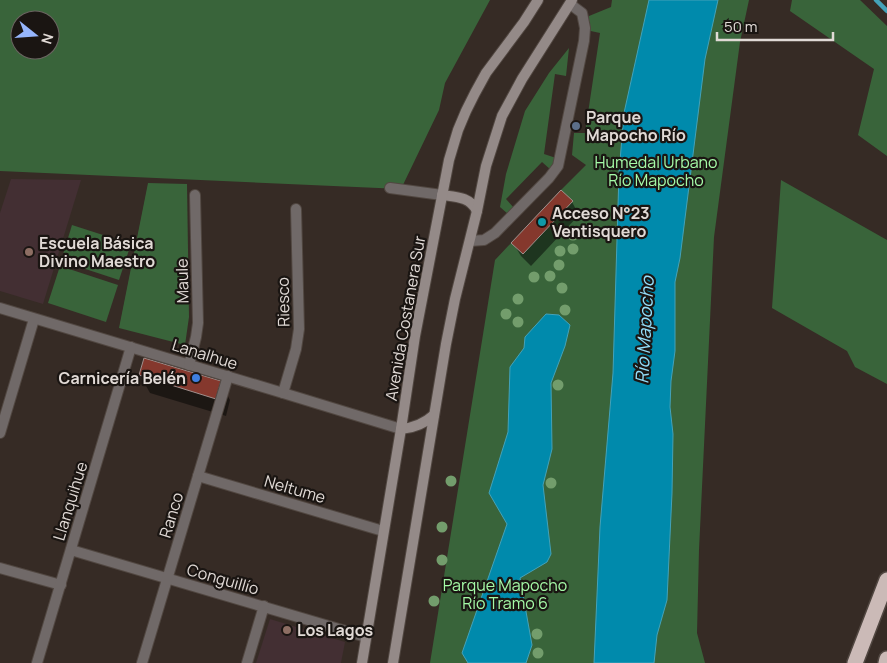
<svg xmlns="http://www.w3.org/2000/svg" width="887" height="663" font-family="Manrope,sans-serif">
<rect width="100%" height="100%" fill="#362b25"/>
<!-- education -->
<g fill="#432f33">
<polygon points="11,179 81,180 43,304 0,291 0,213"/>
<polygon points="270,619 345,642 341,663 256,663"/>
</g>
<!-- green -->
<g fill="#39643a" fill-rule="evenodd">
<path d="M0,0H490L445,83L439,110L401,189L0,171ZM20,20H50V50H20Z"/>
<polygon points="612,0 749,0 740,42 714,237 699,550 697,633 705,663 430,663 495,260 561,190 586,165 572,155 574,133 585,133 600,33 586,30 589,16 611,7"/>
<polygon points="792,0 860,0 887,26 887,156 858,135 874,69 790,11"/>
<polygon points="569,48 566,76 555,74 544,154 556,158 551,170 542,162 506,199 514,208 508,214 500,207 506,174 525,111 549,73"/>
<polygon points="781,180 887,240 887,384 855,367 847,351 772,308"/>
<polygon points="148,183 187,184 189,317 185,345 119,328"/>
<polygon points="72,225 131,244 119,280 61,261"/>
<polygon points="60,266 118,285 106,322 48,303"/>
</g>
<!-- water -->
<g fill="#008aac" stroke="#44a2b9">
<polygon points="649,0 718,0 705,59 680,258 675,282 675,351 671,381 670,407 673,434 672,493 667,600 657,635 654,663 594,663 600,527 613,373 619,173 624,113"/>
<polygon points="546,314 559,315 570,325 565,346 551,383 552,449 543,485 551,554 547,562 520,578 532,645 526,663 468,663 462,653 507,524 489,493 508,432 510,367 524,348 525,337"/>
</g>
<!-- shadow -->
<g fill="#0007">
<polygon points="572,202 579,215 531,266 521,256 513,243"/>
<polygon points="140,375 220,382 230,400 226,416 150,393"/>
</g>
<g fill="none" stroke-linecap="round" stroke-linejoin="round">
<!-- stream -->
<polyline stroke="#44a2b9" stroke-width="4.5" points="876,0 887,11"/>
</g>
<!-- building -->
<g fill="#85382d" stroke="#a0908d">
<polygon points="561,190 573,201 523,254 511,243"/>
<polygon points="144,358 221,381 216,399 139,375"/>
</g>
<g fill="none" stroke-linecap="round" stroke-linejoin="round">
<defs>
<g id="lane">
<polyline points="390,188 442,195"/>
<polyline points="470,241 484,240 495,233 549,178 558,166 584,41 585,28 582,13 570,4"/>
</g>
<g id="street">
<polyline points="0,308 283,393 401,429"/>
<polyline points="189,365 196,337 198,323 195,195"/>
<polyline points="283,393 296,349 299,329 296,209"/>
<polyline points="0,433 34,319"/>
<polyline points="198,476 383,531"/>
<polyline points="71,550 366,637"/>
<polyline points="0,568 61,585"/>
<polyline points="37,663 131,347"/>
<polyline points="142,663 228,376"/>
<polyline points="247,663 264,606"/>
</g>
<g id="secondary">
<path d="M442,195C457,197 470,197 477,211"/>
<path d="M401,429C414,428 424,424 434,415"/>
<polyline points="362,663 401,429 415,336 449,160 458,130 466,111 475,93 486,73 524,22 538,0"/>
<polyline points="393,663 446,344 455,299 477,211 486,166 502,116 522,79 572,0"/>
</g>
<g id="highway">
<polyline points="855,663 887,580"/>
<polyline points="886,663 887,659"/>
</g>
</defs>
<!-- lane casing -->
<use href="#lane" stroke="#514741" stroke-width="12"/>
<!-- street casing -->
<use href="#street" stroke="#514741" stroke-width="12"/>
<!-- secondary casing -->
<use href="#secondary" stroke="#514741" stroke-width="12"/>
<!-- highway casing -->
<use href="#highway" stroke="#514741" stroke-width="18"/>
<!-- lane -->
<use href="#lane" stroke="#706968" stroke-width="10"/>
<!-- street -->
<use href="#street" stroke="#706968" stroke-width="10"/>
<!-- secondary -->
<use href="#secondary" stroke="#948a88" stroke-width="10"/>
<!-- highway -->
<use href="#highway" stroke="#cbbab7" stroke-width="15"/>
</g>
<!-- trees -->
<g fill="#739d6c">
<circle cx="573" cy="235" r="5.5"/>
<circle cx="573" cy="249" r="5.5"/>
<circle cx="560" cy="251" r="5.5"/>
<circle cx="559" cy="265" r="5.5"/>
<circle cx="550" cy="276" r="5.5"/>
<circle cx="534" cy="277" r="5.5"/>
<circle cx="562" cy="288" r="5.5"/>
<circle cx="518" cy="299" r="5.5"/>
<circle cx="565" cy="310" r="5.5"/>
<circle cx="506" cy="314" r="5.5"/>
<circle cx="518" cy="322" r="5.5"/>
<circle cx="558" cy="385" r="5.5"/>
<circle cx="451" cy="481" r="5.5"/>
<circle cx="551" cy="483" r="5.5"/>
<circle cx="442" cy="527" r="5.5"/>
<circle cx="442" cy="560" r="5.5"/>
<circle cx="434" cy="601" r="5.5"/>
<circle cx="537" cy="634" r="5.5"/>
<circle cx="538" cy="653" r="5.5"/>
</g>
<!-- markers -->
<circle fill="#5c6f8a" stroke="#1a1512" stroke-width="2" cx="576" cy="126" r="5"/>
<circle fill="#0f9aa8" stroke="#1a1512" stroke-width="2" cx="542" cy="222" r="5"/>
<g fill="#8d6e63" stroke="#1a1512" stroke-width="2">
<circle cx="29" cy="252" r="5"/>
<circle cx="287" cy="630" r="5"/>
</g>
<circle fill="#3f7fe0" stroke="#1a1512" stroke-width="2" cx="196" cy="378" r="5"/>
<g text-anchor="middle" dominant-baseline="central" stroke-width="4.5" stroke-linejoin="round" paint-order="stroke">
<!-- poi labels -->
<g font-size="16" font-weight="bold" fill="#e1dad6" stroke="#1a1512" text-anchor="start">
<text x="586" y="117">Parque<tspan x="586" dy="18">Mapocho Río</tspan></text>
<text x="552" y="213">Acceso N°23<tspan x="552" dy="18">Ventisquero</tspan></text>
<text x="39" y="243">Escuela Básica<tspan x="39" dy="18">Divino Maestro</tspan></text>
<text x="186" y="378" text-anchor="end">Carnicería Belén</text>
<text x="297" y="630">Los Lagos</text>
</g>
<!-- park labels -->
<g font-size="16" fill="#a5faa7" stroke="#1a1512">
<text x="656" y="162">Humedal Urbano<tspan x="656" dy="18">Río Mapocho</tspan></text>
<text x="505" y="585">Parque Mapocho<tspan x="505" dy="18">Río Tramo 6</tspan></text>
</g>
<!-- street labels -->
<g font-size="16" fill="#e1dad6" stroke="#1a1512">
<text transform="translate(182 281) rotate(-91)">Maule</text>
<text transform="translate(283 302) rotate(-91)">Riesco</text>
<text transform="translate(405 318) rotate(-80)">Avenida Costanera Sur</text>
<text transform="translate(205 354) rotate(17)">Lanalhue</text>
<text transform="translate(295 489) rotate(16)">Neltume</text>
<text transform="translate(70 501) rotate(-73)">Llanquihue</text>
<text transform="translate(171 515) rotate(-73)">Ranco</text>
<text transform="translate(223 579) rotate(16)">Conguillío</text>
</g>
<!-- water labels -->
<g font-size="18" font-style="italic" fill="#95e0fc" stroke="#1a1512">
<text transform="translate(644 330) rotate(-87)">Río Mapocho</text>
</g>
</g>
<!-- north arrow -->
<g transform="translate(35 35) rotate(107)"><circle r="24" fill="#1a1512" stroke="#6a6460"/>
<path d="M0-4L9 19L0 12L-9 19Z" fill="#96b6fd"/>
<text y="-8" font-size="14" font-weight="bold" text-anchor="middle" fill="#e1dad6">N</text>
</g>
<!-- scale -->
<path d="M717 32v8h116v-8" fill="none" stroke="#e1dad6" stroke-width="2.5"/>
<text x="724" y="32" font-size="15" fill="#e1dad6" stroke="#1a1512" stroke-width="4" paint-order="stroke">50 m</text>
</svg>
